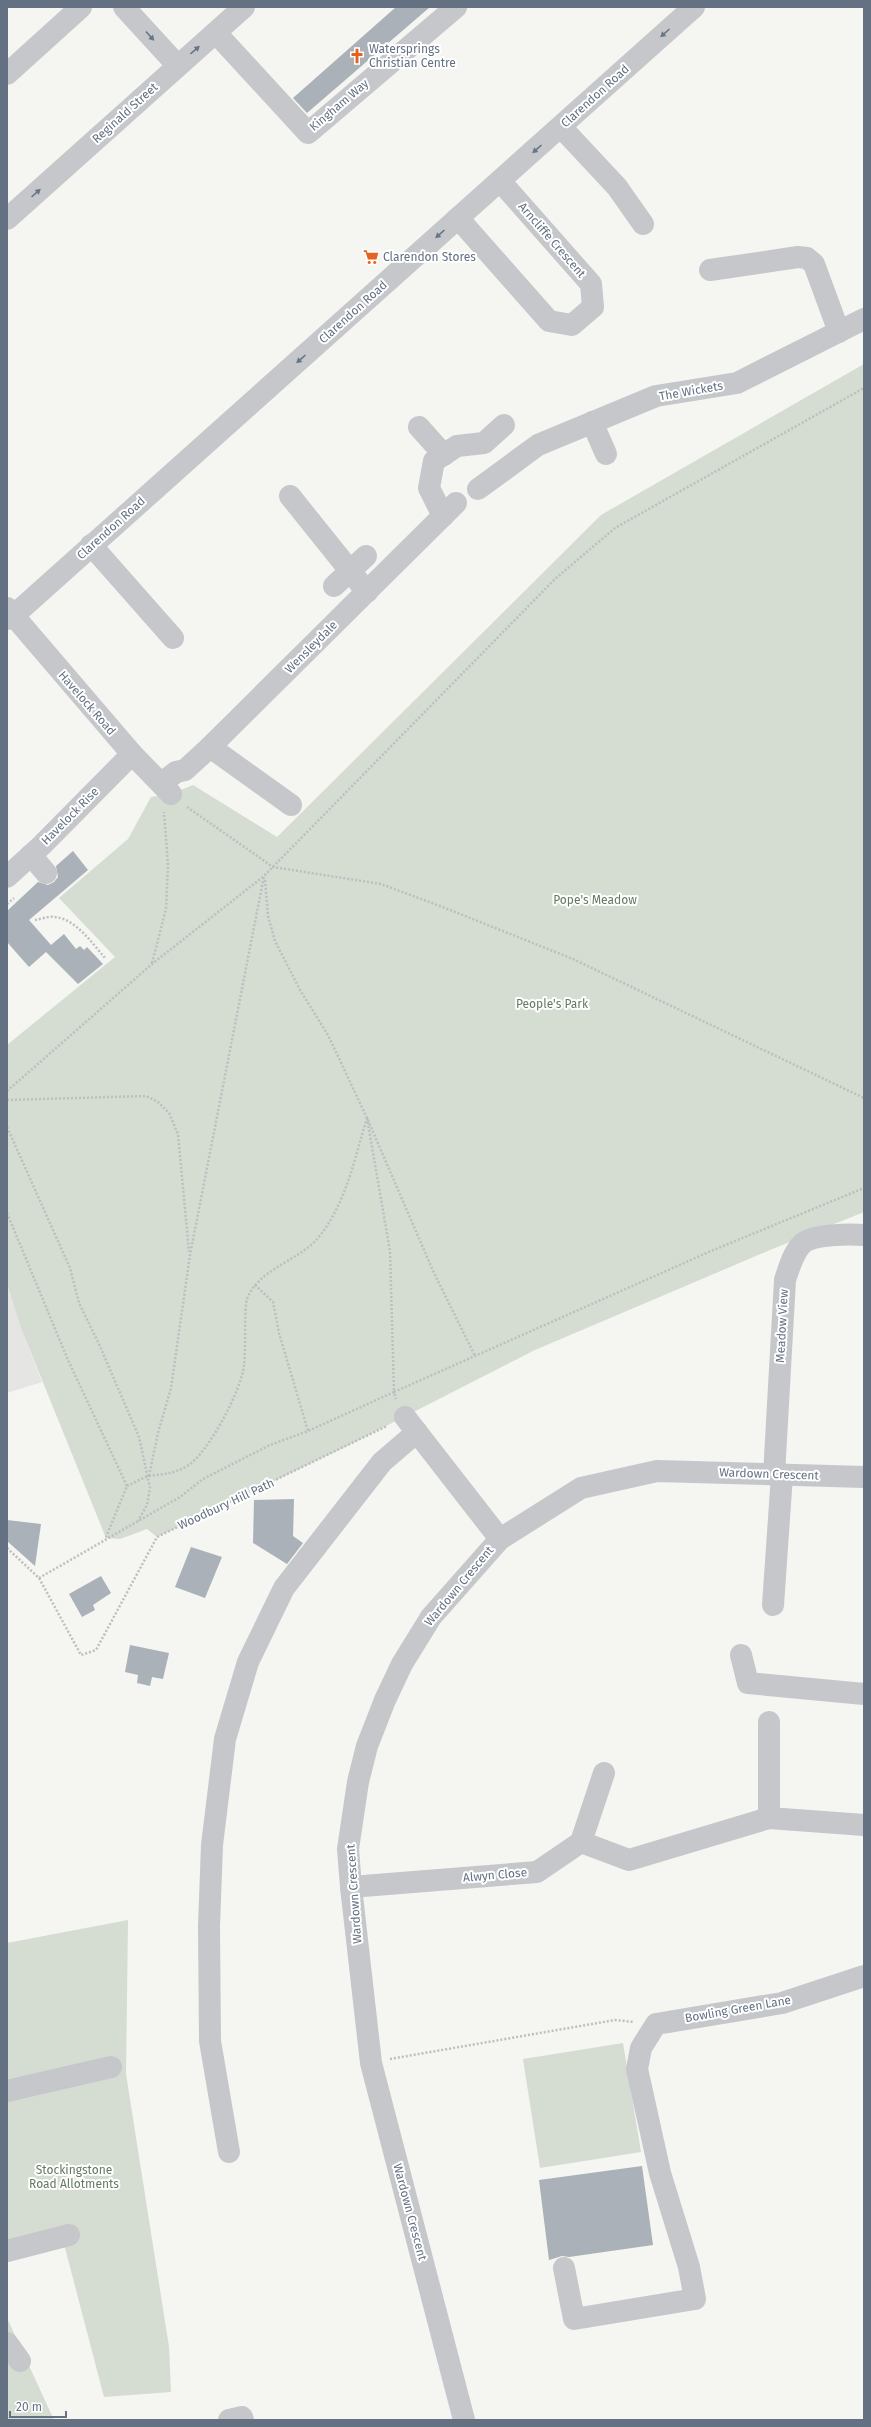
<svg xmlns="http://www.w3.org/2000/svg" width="871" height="2427" font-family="'Fira Sans',sans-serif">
<rect width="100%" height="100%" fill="#f5f5f1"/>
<!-- built -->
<polygon fill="#e5e6e4" points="7,1284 21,1328 42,1382 7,1393"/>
<!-- green -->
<g fill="#d5dcd2">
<polygon points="864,364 864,1212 770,1250 535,1350 343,1448 157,1537 147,1529 120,1539 106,1538 21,1328 7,1284 7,1045 115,957 59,898 128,839 151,797 171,794 193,785 277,837 601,515"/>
<polygon points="128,1920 126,2074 169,2347 171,2392 104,2397 64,2244 7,2257 7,1943"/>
<polygon points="623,2043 641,2152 540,2168 523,2059"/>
<polygon points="7,2318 54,2420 7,2420"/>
</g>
<!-- building -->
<g fill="#aab1b8">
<polygon points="396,7 430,7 307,113 293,98"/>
<polygon points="73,851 88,870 29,920 51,945 64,934 76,949 80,946 84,950 87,947 103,964 78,984 46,952 29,967 7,942 7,911 38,882 48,885 54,882 58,877 56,866"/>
<polygon points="294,1499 293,1536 303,1543 287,1564 253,1543 254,1500"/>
<polygon points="7,1520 41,1524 35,1566 7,1541"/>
<polygon points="191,1547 222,1557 205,1598 175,1587"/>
<polygon points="101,1576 111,1593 93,1605 95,1610 82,1617 69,1594"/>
<polygon points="130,1645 169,1653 163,1679 152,1677 150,1686 137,1683 138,1675 125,1672"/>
<polygon points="642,2166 653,2245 569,2257 562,2256 549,2260 539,2180"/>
</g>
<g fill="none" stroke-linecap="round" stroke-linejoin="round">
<!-- path -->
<g stroke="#bcbec0" stroke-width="2.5" stroke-dasharray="2 2" stroke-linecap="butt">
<polyline points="187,807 273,867 381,884 440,906 573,959 864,1098"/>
<polyline points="265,880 268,916 275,941 300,990 328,1035 367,1118 434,1273 475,1356"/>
<polyline points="7,904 14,898"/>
<path d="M35,920C41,919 48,916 54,917C75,918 92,943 105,958"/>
<polyline points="152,963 166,909 168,865 164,812"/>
<polyline points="7,1091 152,964 264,876 555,579 615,528 864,388"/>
<polyline points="7,1100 146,1096 158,1102 169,1113 178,1134 189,1252"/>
<polyline points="367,1118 390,1251 394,1392 711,1251 864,1188"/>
<polyline points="7,1127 70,1268 79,1303 99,1344 139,1437 150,1488 147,1505 138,1521"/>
<polyline points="7,1213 68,1360 127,1486 106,1537"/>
<polyline points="255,1285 273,1302 279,1333 308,1431"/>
<polyline points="149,1476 158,1433 171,1388 190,1255 264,876"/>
<path d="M127,1486C134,1483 142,1478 149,1476C163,1474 174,1474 187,1466C208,1454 242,1389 244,1365C246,1351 244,1308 247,1299C258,1269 300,1260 318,1238C346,1204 354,1160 367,1118"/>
<polyline points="7,1548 39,1578 81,1655 96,1650 157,1537 387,1426"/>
<polyline points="39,1578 180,1497 203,1479 270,1445 308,1431 394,1392 396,1399"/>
<polyline points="390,2059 615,2020 634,2022"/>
</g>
<!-- minor -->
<g stroke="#c5c7cb" stroke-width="22">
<polyline points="124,7 178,66"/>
<polyline points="216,33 308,133 456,7"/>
<polyline points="7,74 81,7"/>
<polyline points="561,127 617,187 643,224"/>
<polyline points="458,218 549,321 572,325 593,307 591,284 501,182"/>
<polyline points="7,219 244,7"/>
<polyline points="710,270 798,257 807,258 814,264 839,332"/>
<polyline points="592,422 606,454"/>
<polyline points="419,427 444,455"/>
<polyline points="478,489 538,445 656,396 737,383 864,319"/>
<polyline points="290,496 367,592"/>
<polyline points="443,516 429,488 434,461 457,446 484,443 504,425"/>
<polyline points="91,545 173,638"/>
<polyline points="334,586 366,556"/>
<polyline points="7,608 132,754 171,794"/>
<polyline points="7,619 12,617 694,7"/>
<polyline points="210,747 291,805"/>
<polyline points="162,783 176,772 185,770 210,747 456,503"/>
<polyline points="31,855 46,873"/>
<polyline points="7,877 42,845 132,754"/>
<polyline points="405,1417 500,1539"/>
<path d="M774,1475L785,1280C789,1268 793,1253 802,1244C812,1234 850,1234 864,1235"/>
<polyline points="773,1605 782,1475"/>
<polyline points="741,1655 748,1683 864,1694"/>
<polyline points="769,1722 769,1818 864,1825"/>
<polyline points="581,1842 629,1860 769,1818"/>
<polyline points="351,1887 537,1872 581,1842 604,1773"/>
<polyline points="7,2091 111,2067"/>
<polyline points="229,2152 210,2041 209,1926 212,1845 225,1739 248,1662 284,1588 382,1462 417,1432"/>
<polyline points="7,2251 69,2235"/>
<polyline points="564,2268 574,2319 695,2299 689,2267 660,2173 637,2069 641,2048 656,2024 782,2003 864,1976"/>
<polyline points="7,2343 20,2361"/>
<polyline points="229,2420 242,2417 243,2420"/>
<polyline points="464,2420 371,2063 351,1887 348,1849 358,1782 367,1746 385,1700 402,1664 431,1617 500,1539 581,1488 657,1471 864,1477"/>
</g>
</g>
<!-- one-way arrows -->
<defs><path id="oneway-solid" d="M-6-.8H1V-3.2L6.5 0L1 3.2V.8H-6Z"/></defs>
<g fill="#687587">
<use href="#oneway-solid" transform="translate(665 33) rotate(138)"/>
<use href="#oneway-solid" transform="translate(150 36) rotate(48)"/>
<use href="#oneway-solid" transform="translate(195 50) rotate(-41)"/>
<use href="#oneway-solid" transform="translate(537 149) rotate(138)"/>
<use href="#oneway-solid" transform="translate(36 193) rotate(-42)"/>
<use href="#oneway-solid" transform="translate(440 234) rotate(138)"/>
<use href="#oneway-solid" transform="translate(301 359) rotate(138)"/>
</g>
<!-- icons -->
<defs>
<symbol id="church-bare" viewBox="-9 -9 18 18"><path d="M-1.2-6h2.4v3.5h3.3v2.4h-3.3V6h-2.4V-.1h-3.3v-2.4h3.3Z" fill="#e56220" stroke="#fff" stroke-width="2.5" paint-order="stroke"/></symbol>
<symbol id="supermarket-bare" viewBox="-9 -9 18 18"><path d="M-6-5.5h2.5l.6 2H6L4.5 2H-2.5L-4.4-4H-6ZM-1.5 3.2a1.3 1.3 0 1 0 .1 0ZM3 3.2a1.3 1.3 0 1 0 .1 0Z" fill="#e56220" stroke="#fff" stroke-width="2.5" paint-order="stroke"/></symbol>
</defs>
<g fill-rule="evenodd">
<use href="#church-bare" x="346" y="45" width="22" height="22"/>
<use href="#supermarket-bare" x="360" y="246" width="22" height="22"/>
</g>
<g text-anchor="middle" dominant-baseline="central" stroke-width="4" stroke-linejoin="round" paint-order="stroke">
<!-- poi labels -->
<g font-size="12" fill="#637183" stroke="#fff" text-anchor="start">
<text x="369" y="49">Watersprings<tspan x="369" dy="14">Christian Centre</tspan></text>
<text x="383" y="257">Clarendon Stores</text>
</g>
<!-- street labels -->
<g font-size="12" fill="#637183" stroke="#fff">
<text transform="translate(595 96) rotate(-42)">Clarendon Road</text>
<text transform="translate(339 105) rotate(-40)">Kingham Way</text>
<text transform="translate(125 113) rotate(-42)">Reginald Street</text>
<text transform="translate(552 240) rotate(49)">Arncliffe Crescent</text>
<text transform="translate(353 312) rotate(-42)">Clarendon Road</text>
<text transform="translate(691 391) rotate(-10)">The Wickets</text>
<text transform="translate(111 528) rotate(-42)">Clarendon Road</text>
<text transform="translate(311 647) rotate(-45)">Wensleydale</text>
<text transform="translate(87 703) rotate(49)">Havelock Road</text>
<text transform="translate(70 816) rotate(-45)">Havelock Rise</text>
<text transform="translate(782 1326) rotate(-87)">Meadow View</text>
<text transform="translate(769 1474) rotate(2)">Wardown Crescent</text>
<text transform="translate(226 1504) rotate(-25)">Woodbury Hill Path</text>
<text transform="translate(459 1586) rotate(-50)">Wardown Crescent</text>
<text transform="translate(495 1875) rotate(-5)">Alwyn Close</text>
<text transform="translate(354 1894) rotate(-94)">Wardown Crescent</text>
<text transform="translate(738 2009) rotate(-10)">Bowling Green Lane</text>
<text transform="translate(410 2212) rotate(75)">Wardown Crescent</text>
</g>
<!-- park labels -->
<g font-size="12" fill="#657a62" stroke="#fff">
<text x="595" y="900">Pope's Meadow</text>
<text x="552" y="1004">People's Park</text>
<text x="74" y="2170">Stockingstone<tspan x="74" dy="14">Road Allotments</tspan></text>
</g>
</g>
<!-- border -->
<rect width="871" height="2427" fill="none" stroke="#637183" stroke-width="16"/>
<!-- scale -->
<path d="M10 2411v6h56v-6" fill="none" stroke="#637183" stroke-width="2"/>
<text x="16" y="2411" font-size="12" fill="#637183" stroke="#ffffff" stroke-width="3" paint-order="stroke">20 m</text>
</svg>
